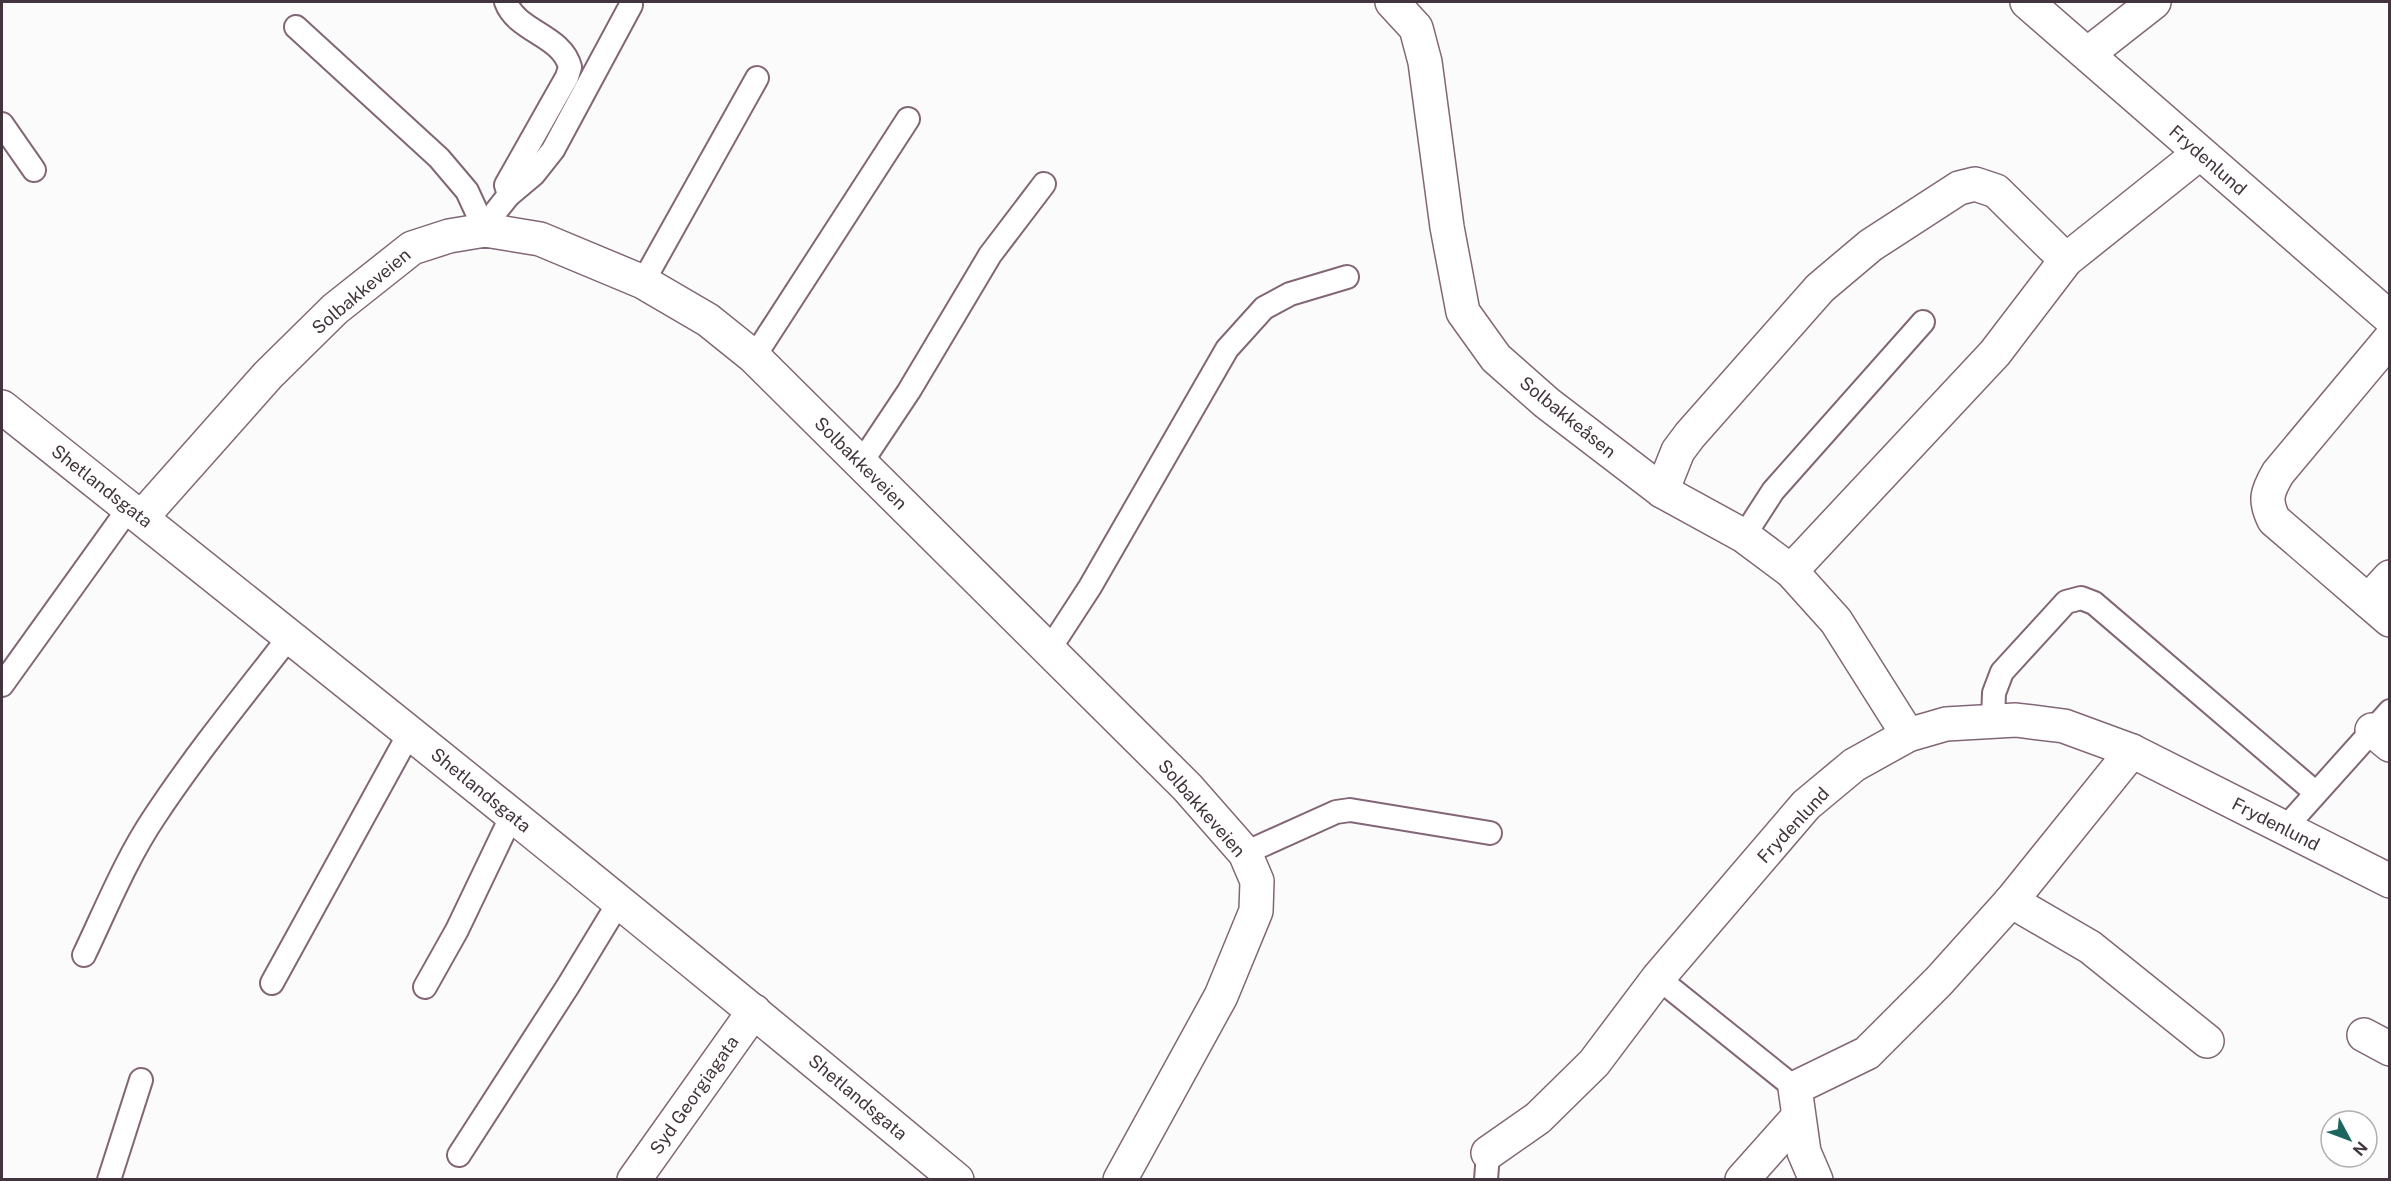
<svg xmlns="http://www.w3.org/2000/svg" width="2391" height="1181" font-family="'Public Sans',sans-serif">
<rect width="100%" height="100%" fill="#fbfbfb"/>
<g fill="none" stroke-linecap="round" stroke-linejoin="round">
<defs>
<g id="lane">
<path d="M506,2C517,32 562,35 570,67L567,77L506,185L509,195"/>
<polyline points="296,27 439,158 467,191 485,230"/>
<polyline points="2,124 34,170"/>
<polyline points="485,230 497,210 509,195 534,174 553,150 631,5"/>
<polyline points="643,282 757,78"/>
<polyline points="754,357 908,119"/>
<polyline points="861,463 909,391 990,255 1044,184"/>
<polyline points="1744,536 1773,491 1923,322"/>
<polyline points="1049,650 1090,587 1227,349 1264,308 1290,294 1347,277"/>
<polyline points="2,685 129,508"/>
<polyline points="1993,721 1994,693 2002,672 2066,602 2081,598 2094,603 2316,793"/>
<polyline points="2285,828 2390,711"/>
<polyline points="1245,853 1336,812 1350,810 1490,833"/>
<path d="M84,955C106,909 126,859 155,816C196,754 244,695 290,636"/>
<polyline points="1658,978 1795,1088"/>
<polyline points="272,983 410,732"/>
<polyline points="425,987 457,930 512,815"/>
<polyline points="459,1155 568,986 619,902"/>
<polyline points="109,1180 141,1080"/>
<polyline points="1486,1180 1488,1153"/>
</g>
<g id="street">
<polyline points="1392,2 1416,28 1425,62 1447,227 1463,312 1496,358 1547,403 1662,491 1744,536 1791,571 1836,621 1908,735"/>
<polyline points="2027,2 2390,318"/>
<polyline points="2089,53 2154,2"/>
<path d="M2390,339L2278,473C2267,492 2264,500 2274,520L2390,620"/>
<path d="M2,407C322,662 642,917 957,1180"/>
<polyline points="1662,491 1678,451 1690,435 1820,288 1871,245 1959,188 1975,184 1996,191 2066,260"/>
<polyline points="142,517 268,375 335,309 412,248 449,236 485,230 540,239 643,282 708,320 754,357 1187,787 1245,853 1257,881 1256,911 1221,996 1120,1180"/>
<polyline points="1791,571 1995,353 2066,260 2200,153"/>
<polyline points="2368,601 2390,577"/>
<polyline points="2372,730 2390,745"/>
<polyline points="2011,901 2090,947 2207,1041"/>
<polyline points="2364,1035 2390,1049"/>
<polyline points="1488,1153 1538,1118 1594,1063 1658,978 1806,805 1854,765 1908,735 1946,724 2016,720 2064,726 2132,751 2390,881"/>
<polyline points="634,1180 754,1011"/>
<polyline points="1742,1180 1798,1117"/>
<polyline points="1816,1180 1804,1152 1795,1088 1867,1053 1939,981 2011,901 2132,751"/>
</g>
</defs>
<!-- lane casing -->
<use href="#lane" stroke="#836676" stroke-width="26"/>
<!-- street casing -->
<use href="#street" stroke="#836676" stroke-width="36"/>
<!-- lane -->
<use href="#lane" stroke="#fff" stroke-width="22"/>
<!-- street -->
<use href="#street" stroke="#fff" stroke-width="33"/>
</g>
<g text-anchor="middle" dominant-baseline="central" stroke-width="6" stroke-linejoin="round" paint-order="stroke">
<!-- street labels -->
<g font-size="18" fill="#42353d" stroke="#fff">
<text transform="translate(2208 160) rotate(41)">Frydenlund</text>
<text transform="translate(361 291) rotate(-40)">Solbakkeveien</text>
<text transform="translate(1568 417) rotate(39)">Solbakkeåsen</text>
<text transform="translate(861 463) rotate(45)">Solbakkeveien</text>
<text transform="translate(102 486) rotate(38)">Shetlandsgata</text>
<text transform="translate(481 790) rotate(39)">Shetlandsgata</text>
<text transform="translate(1202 808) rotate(49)">Solbakkeveien</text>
<text transform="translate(2276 824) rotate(27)">Frydenlund</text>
<text transform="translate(1793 825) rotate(-47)">Frydenlund</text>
<text transform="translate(694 1095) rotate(-55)">Syd Georgiagata</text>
<text transform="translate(858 1097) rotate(40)">Shetlandsgata</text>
</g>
</g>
<!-- border -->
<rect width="2391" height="1181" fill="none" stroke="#42353d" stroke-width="6"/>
<!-- north arrow -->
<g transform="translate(2349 1139) rotate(131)"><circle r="28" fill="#ffffff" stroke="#b3aeb1" stroke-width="1.5"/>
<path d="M0-4.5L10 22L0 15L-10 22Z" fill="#1c665d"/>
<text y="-9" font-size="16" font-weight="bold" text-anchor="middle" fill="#42353d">N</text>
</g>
</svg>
